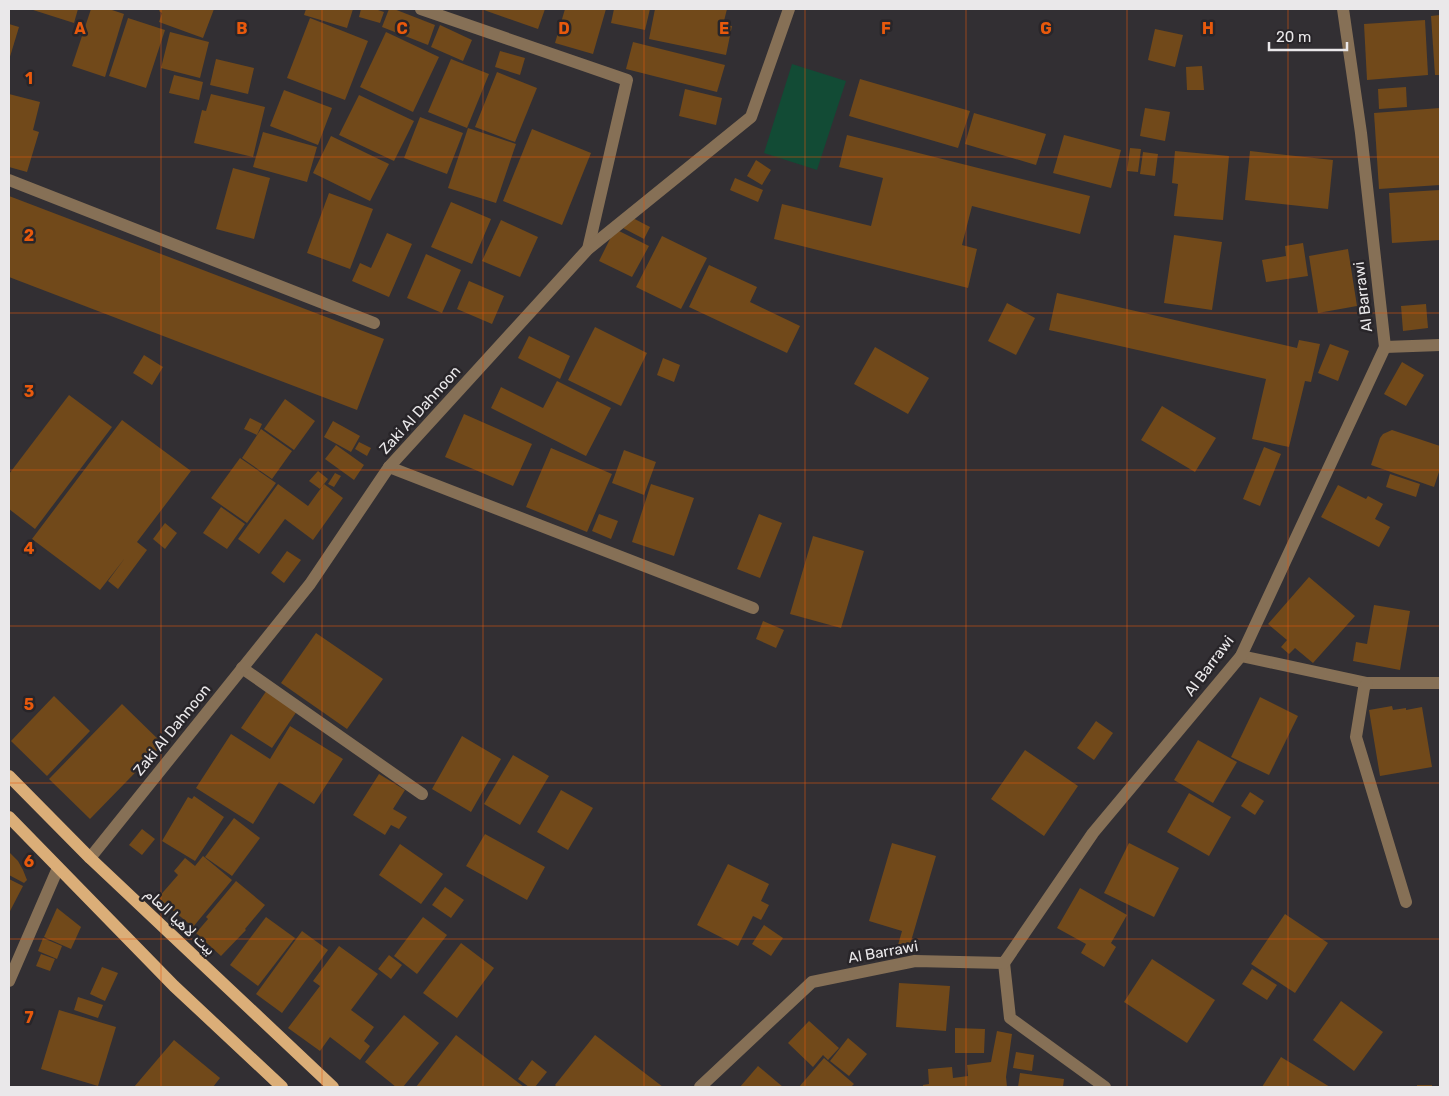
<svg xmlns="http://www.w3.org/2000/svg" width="1449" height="1096" font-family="Rubik,'Noto Sans Arabic',sans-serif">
<rect width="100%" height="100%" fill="#322f33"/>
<!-- green -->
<polygon fill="#124b35" points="792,64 846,81 817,170 764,153"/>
<!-- building -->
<g fill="#71491a">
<polygon points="30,9 78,9 74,23"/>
<polygon points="91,9 109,9 124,14 105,77 72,66"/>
<polygon points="160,9 214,9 203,38 159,22 162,13 159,11"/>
<polygon points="306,9 353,9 347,28 304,15"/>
<polygon points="361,9 375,9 384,12 380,23 359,17"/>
<polygon points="389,9 394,9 435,25 428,45 382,27"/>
<polygon points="481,9 545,9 538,29"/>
<polygon points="565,9 606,9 593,54 555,43"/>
<polygon points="614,9 650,9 645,30 611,23"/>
<polygon points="655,9 727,9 723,25 732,26 726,55 649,39"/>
<polygon points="1440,15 1440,75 1435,75 1431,16"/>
<polygon points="128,18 165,30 146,88 109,76"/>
<polygon points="310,18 368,41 345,100 287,78"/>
<polygon points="1425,20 1428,75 1367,80 1364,24"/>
<polygon points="9,24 19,27 9,60"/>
<polygon points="440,25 472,40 463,61 431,47"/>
<polygon points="1155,29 1183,35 1175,67 1148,60"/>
<polygon points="170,32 209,42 200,78 161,68"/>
<polygon points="386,32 439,57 413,112 360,87"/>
<polygon points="633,42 725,65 717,92 626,69"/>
<polygon points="500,51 525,58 520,75 495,67"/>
<polygon points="216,59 254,68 248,94 210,85"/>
<polygon points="451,59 489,74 467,128 428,112"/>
<polygon points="1202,66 1204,90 1187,90 1186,67"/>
<polygon points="497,72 537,88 515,142 475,127"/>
<polygon points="174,75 203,82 199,100 169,93"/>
<polygon points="860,79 970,111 958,148 849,116"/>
<polygon points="1406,87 1407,107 1379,109 1378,89"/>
<polygon points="685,89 722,98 716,125 679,116"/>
<polygon points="284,90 332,108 318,145 270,126"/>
<polygon points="9,94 40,102 33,130 39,132 27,172 9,167"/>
<polygon points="211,94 265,107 253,157 194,143 202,110 206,111"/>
<polygon points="359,95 414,121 394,161 339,135"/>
<polygon points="1145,108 1170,112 1165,141 1140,136"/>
<polygon points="1440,108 1440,185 1379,189 1374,113"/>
<polygon points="974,113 1046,134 1036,165 965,144"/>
<polygon points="420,117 463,133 447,174 404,158"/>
<polygon points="468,128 516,144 496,203 448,188"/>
<polygon points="532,129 591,153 562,225 503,201"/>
<polygon points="263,132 317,147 307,182 253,167"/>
<polygon points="847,135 1090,196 1080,234 972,206 962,245 977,249 968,288 774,239 782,204 871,226 883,178 839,167"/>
<polygon points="1064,135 1121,150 1111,188 1053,173"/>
<polygon points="331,136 389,164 370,201 313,173"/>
<polygon points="1130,148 1141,149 1138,172 1127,171"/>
<polygon points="1175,151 1229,156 1223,220 1174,216 1178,184 1172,183"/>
<polygon points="1250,151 1333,160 1328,209 1245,200"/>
<polygon points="1143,152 1158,154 1155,176 1140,174"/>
<polygon points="756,160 771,170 762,185 747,176"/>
<polygon points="233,168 270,178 254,239 216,229"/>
<polygon points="735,178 763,190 758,202 730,190"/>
<polygon points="1440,190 1440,240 1392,243 1389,193"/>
<polygon points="329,193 373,209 350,269 307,253"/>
<polygon points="9,196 384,339 357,410 9,277"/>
<polygon points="451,202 491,219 472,264 431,247"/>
<polygon points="629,216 650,227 644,239 623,228"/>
<polygon points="501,220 538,237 520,277 482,261"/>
<polygon points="615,229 649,246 632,277 599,261"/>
<polygon points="387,233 412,244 389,297 352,281 360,263 371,268"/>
<polygon points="1174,235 1222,242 1212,310 1164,303"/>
<polygon points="662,236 707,258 681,309 636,287"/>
<polygon points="1303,243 1308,276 1266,282 1262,260 1286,256 1285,246"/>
<polygon points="1348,249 1357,306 1318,313 1309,256"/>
<polygon points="426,254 461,270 442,313 407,298"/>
<polygon points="709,265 757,287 750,302 800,326 787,353 689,307"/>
<polygon points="469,281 504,296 492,324 457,309"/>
<polygon points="1057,293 1297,348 1299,340 1320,344 1311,382 1305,381 1289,447 1252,439 1266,379 1049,330"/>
<polygon points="1007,303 1035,318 1016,355 988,341"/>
<polygon points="1426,304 1428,328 1403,331 1401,306"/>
<polygon points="595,327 647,353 621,406 568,380"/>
<polygon points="529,336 570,356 560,379 518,358"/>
<polygon points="1330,344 1349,351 1338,381 1318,373"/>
<polygon points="875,347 929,378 908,414 854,384"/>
<polygon points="144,355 163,367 152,385 133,373"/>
<polygon points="663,358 680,365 674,382 657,375"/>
<polygon points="1402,362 1424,375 1406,406 1384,394"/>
<polygon points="557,381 611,408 586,456 491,408 501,387 543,408"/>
<polygon points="69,395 112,427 35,529 9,509 9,474"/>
<polygon points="285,399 315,421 294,450 264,429"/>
<polygon points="1162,406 1216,438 1195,472 1141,440"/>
<polygon points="464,414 532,444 513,486 445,457"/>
<polygon points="250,418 262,424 257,435 244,429"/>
<polygon points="122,420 191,471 137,542 147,550 118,589 108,581 125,558 100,590 32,539"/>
<polygon points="333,421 360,436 351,452 324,437"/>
<polygon points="261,429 292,451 272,479 242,458"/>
<polygon points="1392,430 1440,446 1440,469 1434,487 1371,465 1380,438 1383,434"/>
<polygon points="359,442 371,448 367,456 355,449"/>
<polygon points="336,445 364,465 354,480 325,459"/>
<polygon points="1264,447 1281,454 1260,506 1243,499"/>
<polygon points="551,448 612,474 587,532 526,507"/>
<polygon points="624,450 656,462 644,495 612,483"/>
<polygon points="240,458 276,483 247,523 211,498"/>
<polygon points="318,471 328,479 320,489 309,481"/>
<polygon points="335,473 341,476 334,487 328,484"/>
<polygon points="1390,474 1420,484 1416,497 1386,487"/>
<polygon points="278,484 308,506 324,484 343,498 313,540 285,519 259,554 238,539"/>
<polygon points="651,484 694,498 674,556 632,542"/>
<polygon points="1338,485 1366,499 1368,496 1383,504 1375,519 1390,527 1379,547 1321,517"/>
<polygon points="221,507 245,524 227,549 203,533"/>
<polygon points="599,514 618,521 611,539 592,531"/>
<polygon points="759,514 782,523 760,578 737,569"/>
<polygon points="165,523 177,533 165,549 153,539"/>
<polygon points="813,536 864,551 841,628 790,614"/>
<polygon points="287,551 301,560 284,583 271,573"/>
<polygon points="1309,577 1355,616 1313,663 1295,648 1289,654 1281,647 1287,640 1268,624"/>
<polygon points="1374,605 1410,611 1400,670 1353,661 1356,642 1367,644"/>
<polygon points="763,621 784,630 776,648 756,639"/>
<polygon points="316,633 383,679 347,729 281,683"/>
<polygon points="267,690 297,711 272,748 241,728"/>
<polygon points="54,696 90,731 47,776 11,741"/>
<polygon points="1260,697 1298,716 1269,775 1231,757"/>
<polygon points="122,704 163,744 90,819 49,779"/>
<polygon points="1392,706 1393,710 1406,708 1406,710 1422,707 1432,767 1380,776 1369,710"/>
<polygon points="1096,721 1113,733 1094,760 1077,748"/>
<polygon points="290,726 343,759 314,804 279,782 253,824 196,788 231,734 270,759"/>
<polygon points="462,736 501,759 471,812 432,789"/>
<polygon points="1198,740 1237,762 1213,803 1174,780"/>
<polygon points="1025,750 1078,786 1044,836 991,799"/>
<polygon points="513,755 549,776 520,825 484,804"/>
<polygon points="379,774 405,790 393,809 407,817 399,829 391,825 385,835 353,815"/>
<polygon points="561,790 593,808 568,850 537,832"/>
<polygon points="1250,792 1264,801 1255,815 1241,806"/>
<polygon points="1189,793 1231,817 1209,856 1167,832"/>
<polygon points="194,796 224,817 195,861 162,841 188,797 192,799"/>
<polygon points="234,818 260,838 232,876 205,857"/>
<polygon points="142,829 155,839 142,855 129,845"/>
<polygon points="485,834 545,867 527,900 466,866"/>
<polygon points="892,843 936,856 909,948 898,945 902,931 869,921"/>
<polygon points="1129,843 1179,868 1154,917 1104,893"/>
<polygon points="400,844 443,874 421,904 379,875"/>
<polygon points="9,852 18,861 23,870 27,880 24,883 9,875"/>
<polygon points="203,856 232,880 193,927 158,898 178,875 174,871 185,858 195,866"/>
<polygon points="728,864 769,884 761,901 769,905 761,920 753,916 738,946 697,925"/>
<polygon points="9,879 23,886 9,913"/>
<polygon points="236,881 265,905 245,929 246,930 221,956 196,933 208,919 206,917"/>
<polygon points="445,887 464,900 451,918 432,905"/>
<polygon points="1080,888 1127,915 1111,943 1116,947 1104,967 1081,953 1086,944 1057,928"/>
<polygon points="57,908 81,927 71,949 44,937"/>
<polygon points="1285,914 1328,943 1295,993 1251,964"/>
<polygon points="266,917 295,938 258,986 230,965"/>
<polygon points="423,917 447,935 417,974 394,956"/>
<polygon points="764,925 783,938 771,956 752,944"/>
<polygon points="302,931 328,950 282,1013 256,994"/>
<polygon points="43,938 62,946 57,959 38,951"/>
<polygon points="461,943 494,968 457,1018 423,993"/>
<polygon points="339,946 378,974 351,1010 374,1027 364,1041 370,1046 360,1060 330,1037 320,1051 288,1028 320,986 313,981"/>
<polygon points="41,954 55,959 50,971 36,966"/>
<polygon points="389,955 402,965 391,979 378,969"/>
<polygon points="1152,959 1215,1000 1187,1043 1124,1002"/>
<polygon points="102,967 118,973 105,1001 90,994"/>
<polygon points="1252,969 1277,985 1267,1000 1242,984"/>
<polygon points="899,983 950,986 946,1031 896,1027"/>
<polygon points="78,997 103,1005 98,1018 74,1010"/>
<polygon points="1341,1001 1383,1032 1354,1071 1313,1040"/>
<polygon points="59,1010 116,1027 98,1086 41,1069"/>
<polygon points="404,1015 439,1043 403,1087 396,1087 365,1062"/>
<polygon points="809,1021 839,1048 828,1060 823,1055 813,1067 788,1043"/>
<polygon points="955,1028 985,1029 984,1053 955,1053"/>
<polygon points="997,1031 1012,1034 1006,1077 1007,1087 923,1087 923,1085 929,1084 928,1069 952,1067 953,1078 968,1076 967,1065 991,1062"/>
<polygon points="456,1035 524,1087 416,1087"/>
<polygon points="595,1035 663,1087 557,1087 555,1085"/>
<polygon points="848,1038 867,1054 849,1076 830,1061"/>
<polygon points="174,1040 220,1078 213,1087 134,1087"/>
<polygon points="1016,1052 1034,1055 1032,1071 1013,1068"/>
<polygon points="1281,1057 1330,1087 1262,1087"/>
<polygon points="824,1058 854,1084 851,1087 799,1087"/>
<polygon points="532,1060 547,1072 535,1087 529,1087 518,1079"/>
<polygon points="758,1066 783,1087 740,1087"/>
<polygon points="1020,1073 1064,1079 1063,1087 1018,1087"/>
<rect x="1417" y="1085" width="15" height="2"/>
</g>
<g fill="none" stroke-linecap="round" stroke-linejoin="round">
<!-- minor -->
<g stroke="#867056" stroke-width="12">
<polyline points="421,9 627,80 588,249"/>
<polyline points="9,180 374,323"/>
<polyline points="1385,347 1440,345"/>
<polyline points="389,467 753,608"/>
<polyline points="1241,656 1367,683 1440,683"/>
<polyline points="242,668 422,794"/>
<polyline points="1367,683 1364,688 1356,737 1406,902"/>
<polyline points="90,858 310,584 389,467 588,249 751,117 789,9"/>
<polyline points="1004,963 1010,1018 1105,1087"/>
<polyline points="9,981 58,868"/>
<polyline points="700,1087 812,982 915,961 1004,963 1093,833 1241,656 1385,347 1361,133 1343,9"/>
</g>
<!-- major -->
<g stroke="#dbae78" stroke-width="12">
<polyline points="9,776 90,858 333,1087"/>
<polyline points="9,817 174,986 282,1087"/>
</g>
</g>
<!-- grid -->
<path fill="none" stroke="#e8590c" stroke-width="1" stroke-opacity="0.55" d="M161,9V1087M322,9V1087M483,9V1087M644,9V1087M805,9V1087M966,9V1087M1127,9V1087M1288,9V1087M9,157H1440M9,313H1440M9,470H1440M9,626H1440M9,783H1440M9,939H1440"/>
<g text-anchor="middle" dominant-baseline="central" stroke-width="5" stroke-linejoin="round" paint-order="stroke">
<!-- street labels -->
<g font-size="15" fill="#eae8ea" stroke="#282529">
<text transform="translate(1363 297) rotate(-97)">Al Barrawi</text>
<text transform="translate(420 410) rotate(-48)">Zaki Al Dahnoon</text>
<text transform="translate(1209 666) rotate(-53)">Al Barrawi</text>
<text transform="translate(172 730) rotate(-51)">Zaki Al Dahnoon</text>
<text transform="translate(180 922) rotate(43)">بيت لاهيا العام</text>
<text transform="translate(883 952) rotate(-10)">Al Barrawi</text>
</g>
</g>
<g font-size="16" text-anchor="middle" font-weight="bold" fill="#e8590c" stroke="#282529" stroke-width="5" stroke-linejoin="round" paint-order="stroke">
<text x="80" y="34">A</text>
<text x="242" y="34">B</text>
<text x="402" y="34">C</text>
<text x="564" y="34">D</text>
<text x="724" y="34">E</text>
<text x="886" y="34">F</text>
<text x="1046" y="34">G</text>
<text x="1208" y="34">H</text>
<text x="29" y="84">1</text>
<text x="29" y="241">2</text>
<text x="29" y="397">3</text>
<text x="29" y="554">4</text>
<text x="29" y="710">5</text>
<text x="29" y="867">6</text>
<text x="29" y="1023">7</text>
</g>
<!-- border -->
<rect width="1449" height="1096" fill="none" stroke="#eae8ea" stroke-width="20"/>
<!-- scale -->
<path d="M1269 42v8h78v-8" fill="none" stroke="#eae8ea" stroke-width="2.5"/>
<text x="1276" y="42" font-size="15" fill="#eae8ea" stroke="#282529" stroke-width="4" paint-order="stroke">20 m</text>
</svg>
